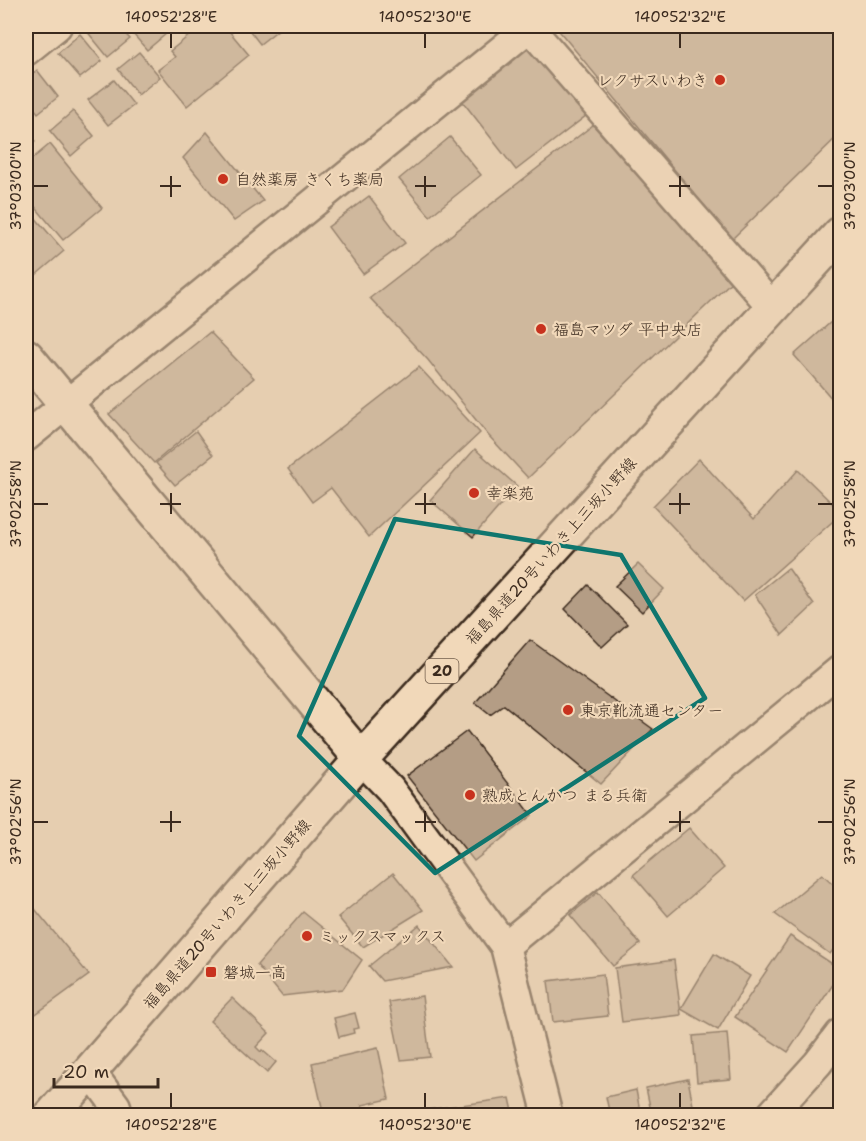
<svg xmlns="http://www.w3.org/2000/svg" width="866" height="1141" font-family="'Shantell Sans','Klee One',sans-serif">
<rect width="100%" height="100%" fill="#e6ceb0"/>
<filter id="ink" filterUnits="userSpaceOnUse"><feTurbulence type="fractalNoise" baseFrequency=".0167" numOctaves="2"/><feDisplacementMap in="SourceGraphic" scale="12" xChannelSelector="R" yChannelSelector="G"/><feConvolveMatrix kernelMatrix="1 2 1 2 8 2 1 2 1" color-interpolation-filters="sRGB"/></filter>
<g filter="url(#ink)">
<!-- building -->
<g fill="#b49d85" stroke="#3b2a1e" stroke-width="1.5">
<polygon points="91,26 118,26 130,39 108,57 86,30"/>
<polygon points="126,26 182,26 175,31 173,28 147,50"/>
<polygon points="201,26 215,26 217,28 220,26 225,26 249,55 187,106 158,70 175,57 170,51"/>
<polygon points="246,26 283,26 260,44"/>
<polygon points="555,26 840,26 840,134 732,239"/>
<polygon points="80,34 102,61 80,78 58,53"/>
<polygon points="530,42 587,115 516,170 460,98"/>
<polygon points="139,52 160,77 138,95 118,69"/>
<polygon points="37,70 58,97 38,113 26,98 26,80"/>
<polygon points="114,80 134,105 108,125 88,100"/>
<polygon points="73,111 94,136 71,156 50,131"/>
<polygon points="593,125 733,280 528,478 488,435 428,360 370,298"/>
<polygon points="26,130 35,141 26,149"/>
<polygon points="207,132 263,201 234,221 183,158"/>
<polygon points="450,137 481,175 430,216 399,179"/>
<polygon points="50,144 102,208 63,240 26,196 26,164"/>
<polygon points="369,196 405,243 363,274 328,227"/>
<polygon points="26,207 64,251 30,280 26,274"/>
<polygon points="840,314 840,408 794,355"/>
<polygon points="210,332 254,378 154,463 109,414"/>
<polygon points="419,367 480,433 369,537 331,488 312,502 288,469"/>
<polygon points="196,431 213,455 175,485 156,463"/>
<polygon points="475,449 517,486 473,537 430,500"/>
<polygon points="699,459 754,519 798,470 840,511 840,515 743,601 653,506"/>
<polygon points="638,564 664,589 642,612 615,586"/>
<polygon points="788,568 814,605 782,635 755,595"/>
<polygon points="588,585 627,624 602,647 565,609"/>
<polygon points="530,640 653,729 601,784 504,705 490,715 475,703"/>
<polygon points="467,731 532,815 474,861 407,776"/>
<polygon points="689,828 724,868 668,916 633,875"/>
<polygon points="393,873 423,910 363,947 338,917"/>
<polygon points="822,874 840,890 840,941 830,954 775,914"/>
<polygon points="598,892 640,944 613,966 570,915"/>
<polygon points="26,898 89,975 26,1021"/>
<polygon points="303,912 362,960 343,989 282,996 257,965"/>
<polygon points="419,925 453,967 382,981 369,966"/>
<polygon points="790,936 840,969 840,974 788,1052 735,1017"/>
<polygon points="714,954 750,976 718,1030 681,1009"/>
<polygon points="674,960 681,1015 622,1022 615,968"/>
<polygon points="603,974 608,1016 553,1022 548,981"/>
<polygon points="422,996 430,1057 401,1060 389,1002"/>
<polygon points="232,998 269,1033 256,1047 261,1052 262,1050 276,1062 267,1073 210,1021"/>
<polygon points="355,1013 359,1028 353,1029 354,1033 339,1037 334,1018"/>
<polygon points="727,1033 731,1079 697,1082 693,1036"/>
<polygon points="378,1048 389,1099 362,1105 364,1116 324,1116 312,1063"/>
<polygon points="688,1079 695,1116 652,1116 646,1088"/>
<polygon points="636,1090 641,1116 610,1116 606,1097"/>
<polygon points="510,1098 514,1116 406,1116 405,1113"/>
</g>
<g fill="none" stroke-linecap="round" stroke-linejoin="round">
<defs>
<g id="street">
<polyline points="528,26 773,308"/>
<polyline points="26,51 57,26"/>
<polyline points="26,437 531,26"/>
<polyline points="361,759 390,789 505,946 548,1116"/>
<polyline points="505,946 840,670"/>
<polyline points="91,1072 116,1106 118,1116"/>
<polyline points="770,1116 818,1063 840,1034"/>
</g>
<polyline id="secondary" points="26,356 361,759"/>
<polyline id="primary" points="51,1116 361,759 840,234"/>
</defs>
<!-- street casing -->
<use href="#street" stroke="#3b2a1e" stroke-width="33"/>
<!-- secondary casing -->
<use href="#secondary" stroke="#3b2a1e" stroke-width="38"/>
<!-- primary casing -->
<use href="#primary" stroke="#3b2a1e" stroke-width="38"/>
<!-- street -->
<use href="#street" stroke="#f1d8b9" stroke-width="28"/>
<!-- secondary -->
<use href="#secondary" stroke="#f1d8b9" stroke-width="33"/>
<!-- primary -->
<use href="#primary" stroke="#f1d8b9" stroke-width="33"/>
</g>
</g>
<!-- marked area -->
<path d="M0 0H866V1141H0ZM395,519L621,555L705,698L435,873L299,736Z" fill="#e6ceb0" fill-opacity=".55" fill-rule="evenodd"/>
<path fill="none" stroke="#0f766e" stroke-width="4.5" stroke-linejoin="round" d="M395,519L621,555L705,698L435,873L299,736Z"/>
<!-- ticks -->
<path fill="none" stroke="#3b2a1e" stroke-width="2" d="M171,33V48M425,33V48M680,33V48M171,176V197M425,176V197M680,176V197M33,186H48M160,186H181M415,186H436M669,186H690M818,186H833M171,493V514M425,493V514M680,493V514M33,504H48M160,504H181M415,504H436M669,504H690M818,504H833M171,811V832M425,811V832M680,811V832M33,822H48M160,822H181M415,822H436M669,822H690M818,822H833M171,1093V1108M425,1093V1108M680,1093V1108"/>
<!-- markers -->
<g fill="#c8321e" stroke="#f1d8b9" stroke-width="2">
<circle cx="720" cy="80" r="6"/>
<circle cx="223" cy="179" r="6"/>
<circle cx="541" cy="329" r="6"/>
<circle cx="474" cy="493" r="6"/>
<circle cx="568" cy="710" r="6"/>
<circle cx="470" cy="795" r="6"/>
<circle cx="307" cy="936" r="6"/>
<rect x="205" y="966" width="12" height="12" rx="3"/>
</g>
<g text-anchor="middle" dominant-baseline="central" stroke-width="4.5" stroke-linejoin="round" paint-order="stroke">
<!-- shield labels -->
<rect fill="#f1d8b9" stroke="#725e4c" stroke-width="1.5" x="425.5" y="659" width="33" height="24" rx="4.5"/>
<g font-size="15" font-weight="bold" fill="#3b2a1e">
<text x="442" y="671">20</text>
</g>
<!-- poi labels -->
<g font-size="16" fill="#3b2a1e" stroke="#f1d8b9" text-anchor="start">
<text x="708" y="80" text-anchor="end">レクサスいわき</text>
<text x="235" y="179">自然薬房 きくち薬局</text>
<text x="553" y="329">福島マツダ 平中央店</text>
<text x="486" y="493">幸楽苑</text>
<text x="580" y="710">東京靴流通センター</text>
<text x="482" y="795">熟成とんかつ まる兵衛</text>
<text x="319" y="936">ミックスマックス</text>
<text x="223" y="972">磐城一高</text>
</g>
<!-- street labels -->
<g font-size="16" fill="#3b2a1e" stroke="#f1d8b9">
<text transform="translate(551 551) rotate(-48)">福島県道20号いわき上三坂小野線</text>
<text transform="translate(227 914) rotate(-49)">福島県道20号いわき上三坂小野線</text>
</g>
</g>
<!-- margin -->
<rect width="866" height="1141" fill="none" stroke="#f1d8b9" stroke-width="66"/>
<!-- scale -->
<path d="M54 1078v9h104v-9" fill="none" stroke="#3b2a1e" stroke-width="3"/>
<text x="63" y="1078" font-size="18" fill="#3b2a1e" stroke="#f1d8b9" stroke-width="4.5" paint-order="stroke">20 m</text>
<rect x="33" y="33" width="800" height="1075" fill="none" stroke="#3b2a1e" stroke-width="2"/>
<g font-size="15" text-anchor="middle" fill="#3b2a1e">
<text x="171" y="22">140°52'28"E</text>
<text x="425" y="22">140°52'30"E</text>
<text x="680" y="22">140°52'32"E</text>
<text transform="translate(16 186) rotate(-90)" y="5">37°03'00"N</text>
<text transform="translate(850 186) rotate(-90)" y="5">37°03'00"N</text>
<text transform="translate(16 504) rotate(-90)" y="5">37°02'58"N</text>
<text transform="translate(850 504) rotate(-90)" y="5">37°02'58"N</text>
<text transform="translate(16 822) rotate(-90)" y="5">37°02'56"N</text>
<text transform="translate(850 822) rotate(-90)" y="5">37°02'56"N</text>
<text x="171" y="1130">140°52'28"E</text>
<text x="425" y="1130">140°52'30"E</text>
<text x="680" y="1130">140°52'32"E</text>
</g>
</svg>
